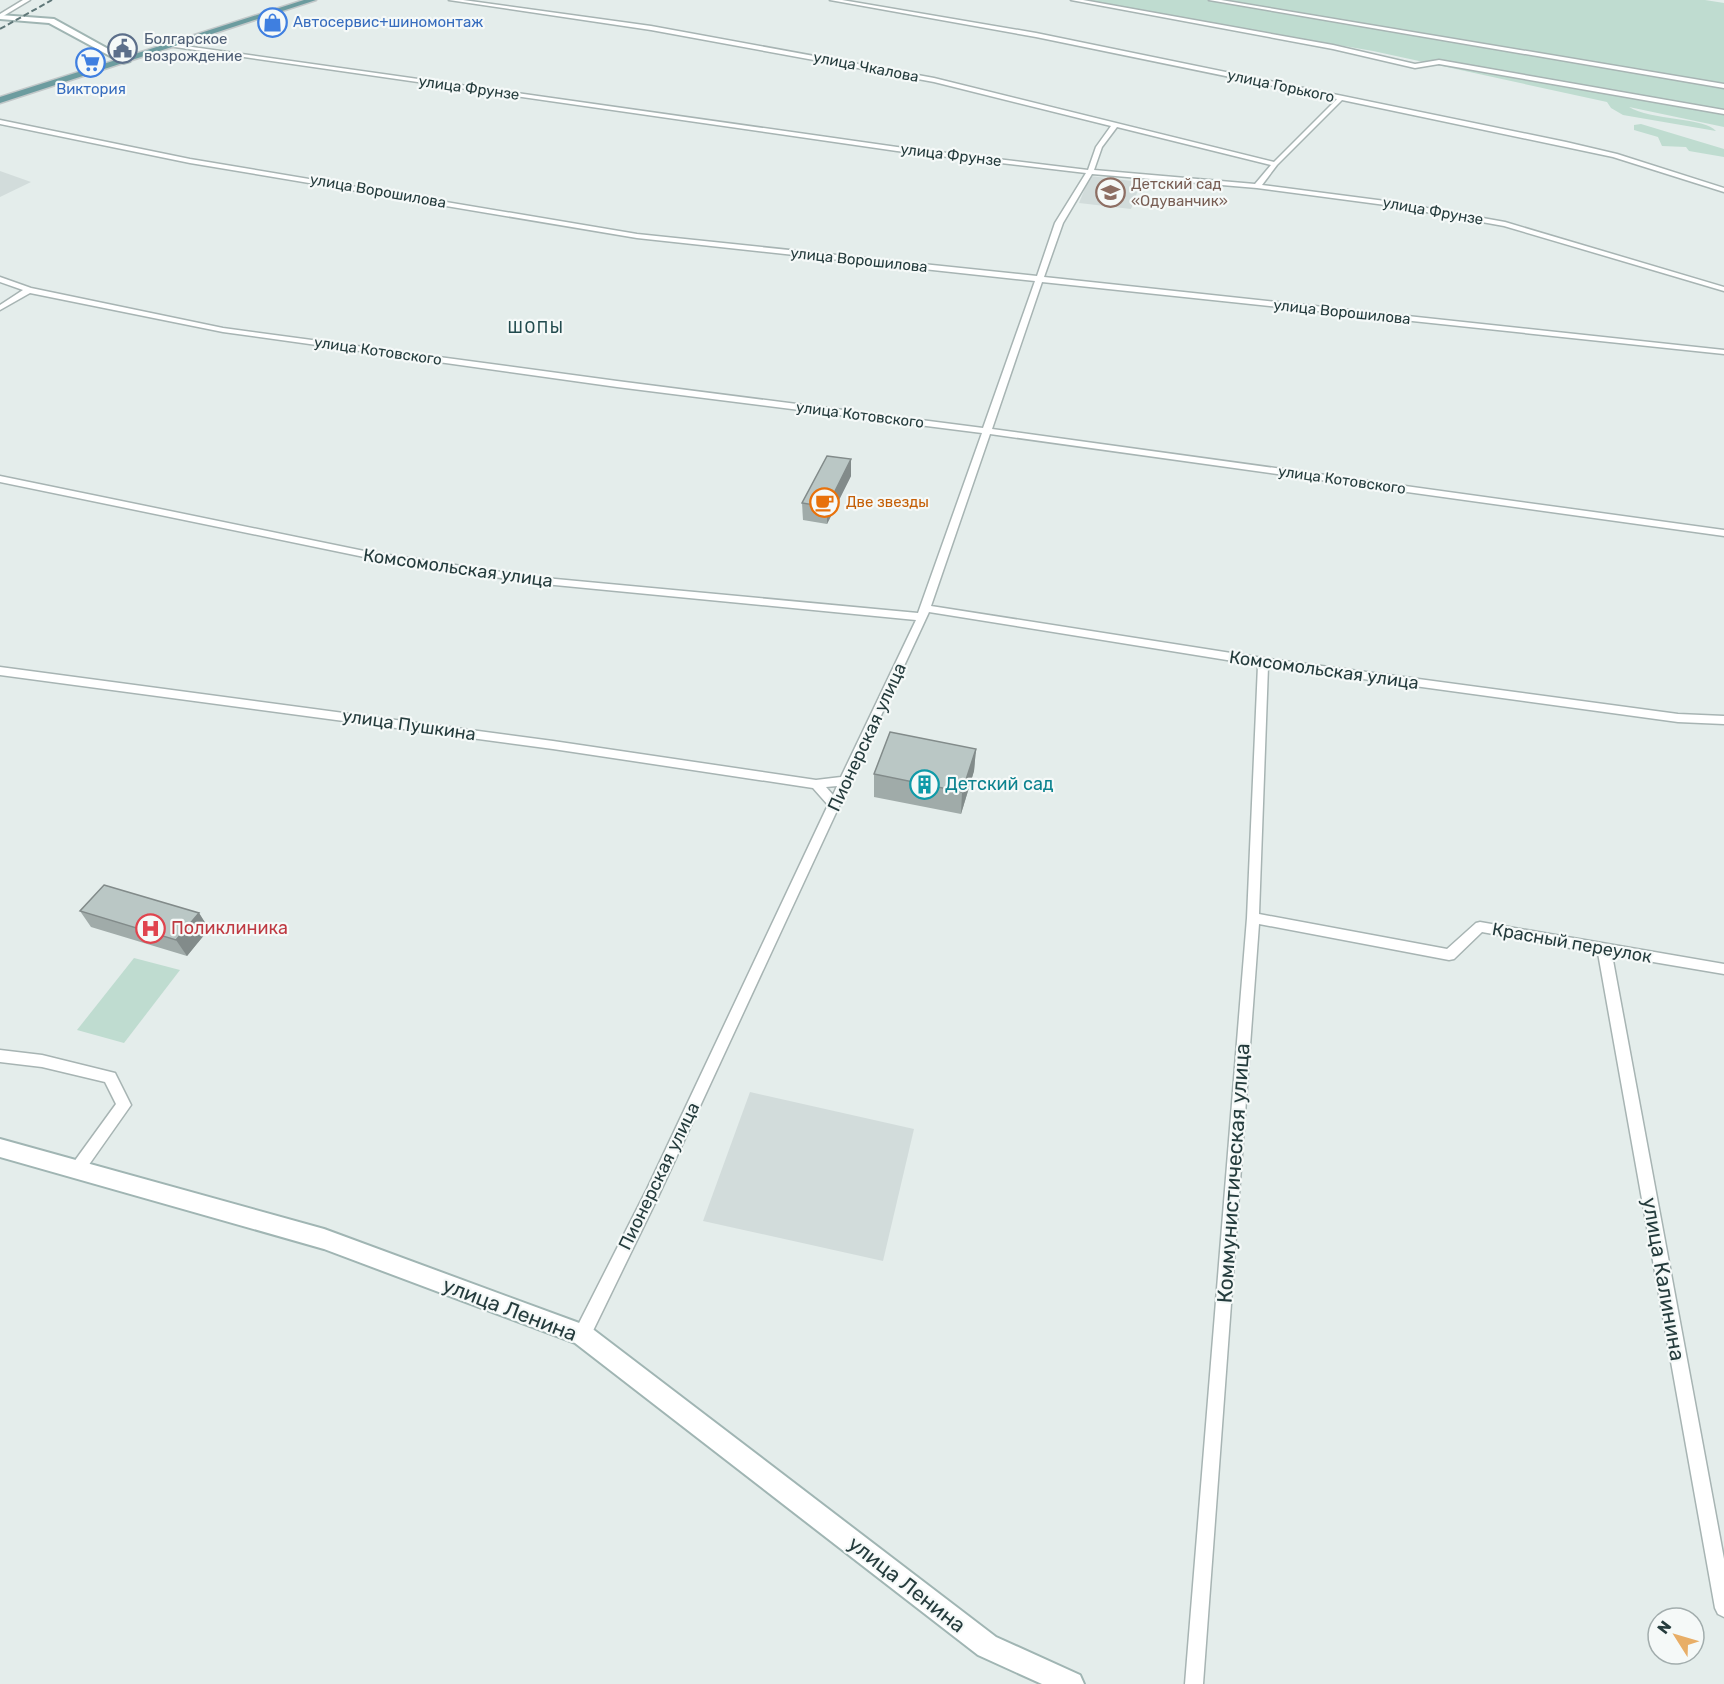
<svg xmlns="http://www.w3.org/2000/svg" width="1724" height="1684" font-family="Rubik,sans-serif">
<rect width="100%" height="100%" fill="#e4edeb"/>
<!-- built -->
<g fill="#d2dcdb">
<polygon points="0,171 31,182 0,197"/>
<polygon points="1090,176 1141,182 1131,209 1079,203"/>
<polygon points="750,1092 914,1129 883,1261 703,1221"/>
</g>
<!-- green -->
<g fill="#bfdcd0">
<path d="M1079,0H1705L1724,3V127L1629,107C1650,120 1706,118 1716,131L1623,115L1611,108L1607,102L1373,51Z"/>
<polygon points="1641,124 1724,149 1724,157 1689,151 1686,147 1662,146 1658,137 1634,130 1634,125"/>
<polygon points="134,958 180,970 124,1043 77,1030"/>
</g>
<g fill="none" stroke-linecap="round" stroke-linejoin="round">
<defs>
<g id="street">
<polygon points="23,0 30,0 0,18 0,14"/>
<path d="M449,0H463L651,26L934,78L1274,162L1337,99L1036,37L830,0H842L1036,33L1566,142L1617,154L1724,188V192L1613,157L1342,100L1277,165L1262,185L1393,202L1505,222L1724,287V291L1504,226L1393,206L1257,188L1092,174L1063,223L1044,277L1724,350V354L1042,282L992,429L1724,530V536L990,434L931,606L1263,658L1678,714L1724,716V724L1678,722L1268,666L1259,914L1447,949L1476,923L1480,922L1724,964V974L1612,955L1724,1559V1617L1718,1614L1715,1608L1598,953L1482,932L1454,959L1449,960L1259,924L1203,1684H1185L1247,918L1258,665L929,612L657,1199L588,1341L582,1343L576,1341L574,1335L576,1329L647,1189L828,805L813,788L553,749L0,675V667L553,741L816,780L841,777L916,620L534,583L369,558L0,482V476L369,552L534,577L918,613L982,433L617,387L223,332L30,293L0,310V305L23,290L0,282V277L31,288L223,328L617,381L983,428L1035,281L637,238L190,163L0,124V120L190,159L637,234L1037,276L1055,223L1086,173L897,151L168,46L171,44L897,147L1088,170L1096,147L1111,126L934,82L651,30ZM1117,127L1271,165L1255,184L1094,170L1102,147ZM837,786L833,795L826,787Z"/>
<polygon points="1071,0 1083,0 1333,45 1415,64 1439,60 1724,110 1724,114 1439,64 1415,68 1333,49"/>
<polygon points="1209,0 1221,0 1724,84 1724,88"/>
<polygon points="0,1050 42,1055 115,1073 131,1105 81,1176 76,1178 71,1176 69,1171 71,1166 116,1104 105,1082 42,1067 0,1062"/>
</g>
<g id="secondary">
<polygon points="0,15 54,19 130,61 123,63 49,23 0,19"/>
<polygon points="0,1139 324,1229 590,1327 996,1637 1080,1675 1084,1684 1042,1684 978,1655 575,1343 324,1249 0,1157"/>
</g>
<polygon id="primary" points="304,0 316,0 0,103 0,97"/>
</defs>
<!-- street casing -->
<use href="#street" stroke="#a7b4b3" stroke-width="3"/>
<!-- secondary casing -->
<use href="#secondary" stroke="#a0b5b3" stroke-width="4"/>
<!-- primary casing -->
<use href="#primary" stroke="#c2c8c9" stroke-width="3"/>
<!-- street -->
<use href="#street" fill="#fff" fill-rule="evenodd"/>
<!-- secondary -->
<use href="#secondary" fill="#fff" fill-rule="evenodd"/>
<!-- primary -->
<use href="#primary" fill="#6c9c9f" fill-rule="evenodd"/>
<!-- rail -->
<polyline stroke="#5f7778" stroke-width="2" stroke-dasharray="6 3" stroke-linecap="butt" points="0,29 52,0"/>
</g>
<!-- wall -->
<g fill="#a0aba9">
<polygon points="851,459 851,476 827,524 803,520 802,503"/>
<polygon points="976,749 974,771 961,814 874,797 874,774"/>
<polygon points="80,911 199,913 209,929 187,956 91,927"/>
</g>
<!-- shaded-wall -->
<g fill="#828b8a">
<polygon points="851,459 851,476 827,524 827,507"/>
<polygon points="976,749 974,771 961,814 962,792"/>
<polygon points="199,913 209,929 187,956 176,940"/>
</g>
<!-- building -->
<g fill="#bac7c5" stroke="#828b8a" stroke-width="1.5">
<polygon points="827,456 851,459 827,507 802,503"/>
<polygon points="890,732 976,749 962,792 874,774"/>
<polygon points="104,885 199,913 176,940 80,911"/>
</g>
<!-- icons -->
<defs>
<symbol id="shop-ring" viewBox="-11 -11 22 22"><circle r="9.5" fill="#f5f9f8" stroke="#3f7fe0" stroke-width="1.5"/><path d="M-5-2.5h2.3a2.7 3.5 0 0 1 5.4 0H5L5.5 6h-11ZM-1.5-2.5h3a1.5 2.3 0 0 0-3 0Z" fill="#3f7fe0"/></symbol>
<symbol id="civic-ring" viewBox="-11 -11 22 22"><circle r="9.5" fill="#f5f9f8" stroke="#5c6f8a" stroke-width="1.5"/><path d="M-.6-6.5H3V-4.5H.6V-3L4-1V1h2V6H-6V1h2V-1L-.6-3ZM-1.2 2.5V6h2.4V2.5Z" fill="#5c6f8a"/></symbol>
<symbol id="supermarket-ring" viewBox="-11 -11 22 22"><circle r="9.5" fill="#f5f9f8" stroke="#3f7fe0" stroke-width="1.5"/><path d="M-6-5.5h2.5l.6 2H6L4.5 2H-2.5L-4.4-4H-6ZM-1.5 3.2a1.3 1.3 0 1 0 .1 0ZM3 3.2a1.3 1.3 0 1 0 .1 0Z" fill="#3f7fe0"/></symbol>
<symbol id="school-ring" viewBox="-11 -11 22 22"><circle r="9.5" fill="#f5f9f8" stroke="#8d6e63" stroke-width="1.5"/><path d="M0-5L7-2L0 1L-7-2ZM-4 1L0 2.5L4 1V4Q0 6-4 4Z" fill="#8d6e63"/></symbol>
<symbol id="cafe-ring" viewBox="-11 -11 22 22"><circle r="9.5" fill="#f5f9f8" stroke="#e8710a" stroke-width="1.5"/><path d="M-5.5-4.5H6V0H3Q3 3.5 0 3.5H-2.5Q-5.5 3.5-5.5 0ZM3-3.2v2h1.7v-2ZM-6 4.5H4V6H-6Z" fill="#e8710a"/></symbol>
<symbol id="building-ring" viewBox="-11 -11 22 22"><circle r="9.5" fill="#f5f9f8" stroke="#0f9aa8" stroke-width="1.5"/><path d="M-4-6H4V6H1V3H-1V6H-4ZM-2.5-4.3h1.7v1.8h-1.7ZM.8-4.3h1.7v1.8H.8ZM-2.5-1h1.7V.8h-1.7ZM.8-1h1.7V.8H.8Z" fill="#0f9aa8"/></symbol>
<symbol id="hospital-ring" viewBox="-11 -11 22 22"><circle r="9.5" fill="#f5f9f8" stroke="#e0444e" stroke-width="1.5"/><path d="M-5-5h3v3.5h4V-5h3V5h-3V1.5h-4V5h-3Z" fill="#e0444e"/></symbol>
</defs>
<g fill-rule="evenodd">
<use href="#shop-ring" x="256" y="6" width="33" height="33"/>
<use href="#civic-ring" x="106" y="32" width="33" height="33"/>
<use href="#supermarket-ring" x="74" y="46" width="33" height="33"/>
<use href="#school-ring" x="1094" y="176" width="33" height="33"/>
<use href="#cafe-ring" x="808" y="486" width="33" height="33"/>
<use href="#building-ring" x="908" y="768" width="33" height="33"/>
<use href="#hospital-ring" x="134" y="912" width="33" height="33"/>
</g>
<g text-anchor="middle" dominant-baseline="central" stroke-width="4.5" stroke-linejoin="round" paint-order="stroke">
<!-- far-shop labels -->
<g font-size="15" fill="#366cbe" stroke="#f5f9f8" text-anchor="start">
<text x="293" y="22">Автосервис+шиномонтаж</text>
<text x="91" y="89" text-anchor="middle">Виктория</text>
</g>
<!-- far-service labels -->
<g font-size="15" fill="#4e5e75" stroke="#f5f9f8" text-anchor="start">
<text x="144" y="39">Болгарское<tspan x="144" dy="17">возрождение</tspan></text>
</g>
<!-- far-street labels -->
<g font-size="15" fill="#253c3d" stroke="#f5f9f8">
<text transform="translate(866 67) rotate(11)">улица Чкалова</text>
<text transform="translate(1281 86) rotate(12)">улица Горького</text>
<text transform="translate(469 88) rotate(8)">улица Фрунзе</text>
<text transform="translate(951 155) rotate(7)">улица Фрунзе</text>
<text transform="translate(378 191) rotate(10)">улица Ворошилова</text>
<text transform="translate(1433 211) rotate(10)">улица Фрунзе</text>
<text transform="translate(859 260) rotate(6)">улица Ворошилова</text>
<text transform="translate(1342 312) rotate(6)">улица Ворошилова</text>
<text transform="translate(378 351) rotate(8)">улица Котовского</text>
<text transform="translate(860 415) rotate(7)">улица Котовского</text>
<text transform="translate(1342 480) rotate(8)">улица Котовского</text>
</g>
<!-- far-education labels -->
<g font-size="15" fill="#785e54" stroke="#f5f9f8" text-anchor="start">
<text x="1131" y="184">Детский сад<tspan x="1131" dy="17">«Одуванчик»</tspan></text>
</g>
<!-- far-food labels -->
<g font-size="15" fill="#c56008" stroke="#f5f9f8" text-anchor="start">
<text x="846" y="502">Две звезды</text>
</g>
<!-- far-neighbourhood labels -->
<g font-size="16" letter-spacing="1.5" fill="#224b4e" stroke="#f5f9f8">
<text x="536" y="327">ШОПЫ</text>
</g>
<!-- street labels -->
<g font-size="18" fill="#253c3d" stroke="#f5f9f8">
<text transform="translate(458 568) rotate(8)">Комсомольская улица</text>
<text transform="translate(1324 670) rotate(8)">Комсомольская улица</text>
<text transform="translate(409 725) rotate(8)">улица Пушкина</text>
<text transform="translate(867 737) rotate(-65)">Пионерская улица</text>
<text transform="translate(1572 943) rotate(10)">Красный переулок</text>
<text transform="translate(659 1176) rotate(-64)">Пионерская улица</text>
</g>
<!-- culture labels -->
<g font-size="18" fill="#0d838f" stroke="#f5f9f8" text-anchor="start">
<text x="945" y="784">Детский сад</text>
</g>
<!-- health labels -->
<g font-size="18" fill="#be3a42" stroke="#f5f9f8" text-anchor="start">
<text x="171" y="928">Поликлиника</text>
</g>
<!-- near-street labels -->
<g font-size="21" fill="#253c3d" stroke="#f5f9f8">
<text transform="translate(1233 1173) rotate(-86)">Коммунистическая улица</text>
<text transform="translate(1664 1279) rotate(80)">улица Калинина</text>
<text transform="translate(510 1309) rotate(21)">улица Ленина</text>
<text transform="translate(907 1584) rotate(38)">улица Ленина</text>
</g>
</g>
<!-- north arrow -->
<g transform="translate(1676 1636) rotate(307)"><circle r="28" fill="#f5f9f8" stroke="#a2adad" stroke-width="1.5"/>
<path d="M0-4.5L10 22L0 15L-10 22Z" fill="#e8ae67"/>
<text y="-9" font-size="16" font-weight="bold" text-anchor="middle" fill="#253c3d">N</text>
</g>
</svg>
